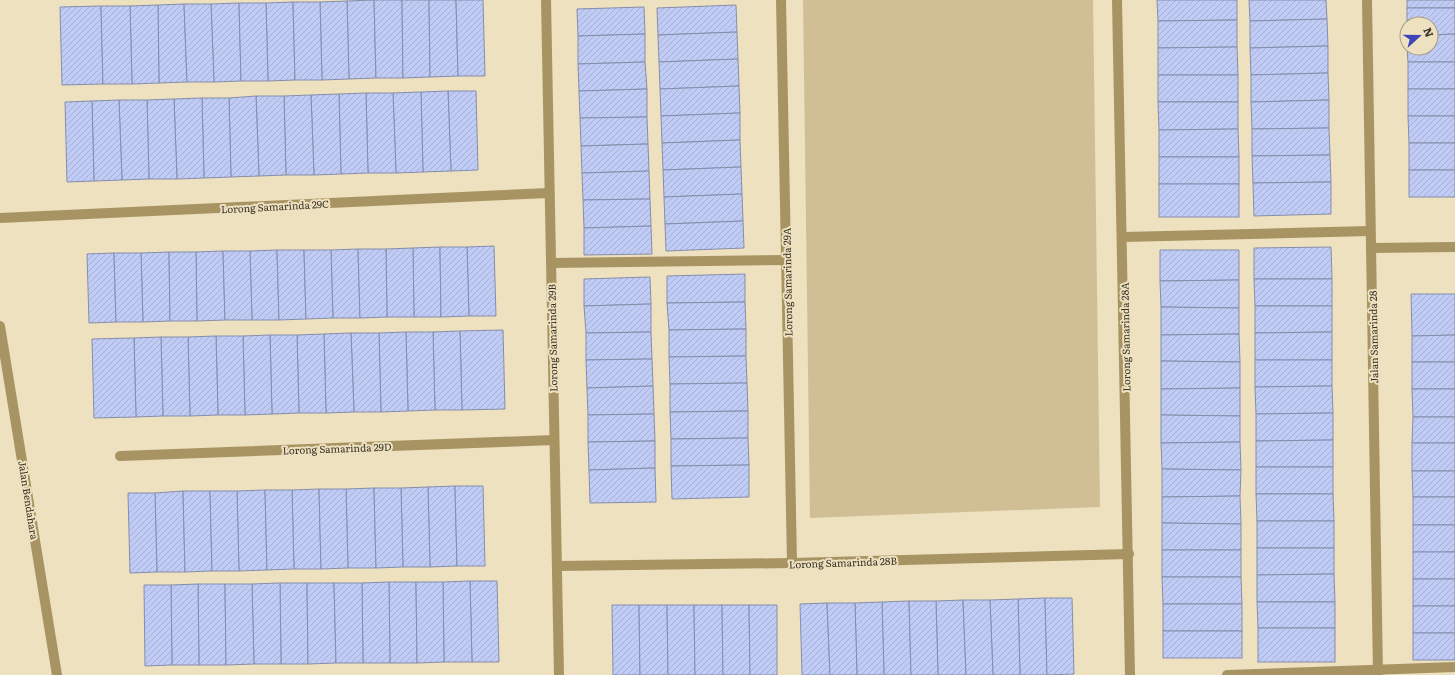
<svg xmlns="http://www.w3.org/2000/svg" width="1455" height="675" font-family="Literata,serif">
<defs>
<pattern id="building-hatch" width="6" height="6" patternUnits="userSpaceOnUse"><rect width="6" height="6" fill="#c1ccf6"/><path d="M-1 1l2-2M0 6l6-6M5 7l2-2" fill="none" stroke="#a6b0d3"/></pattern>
</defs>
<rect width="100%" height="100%" fill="#eee1c0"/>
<!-- park -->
<polygon fill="#d0bf94" points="803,0 1093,0 1100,507 810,518"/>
<!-- building -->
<g fill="url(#building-hatch)" stroke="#858dab">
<polygon points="374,0 376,78 349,79 347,1"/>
<polygon points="374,0 402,0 403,78 376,78"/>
<polygon points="402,0 429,0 430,77 403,78"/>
<polygon points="429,0 456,0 458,76 430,77"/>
<polygon points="456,0 483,0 485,76 458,76"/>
<polygon points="1157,0 1237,0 1237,20 1158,21"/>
<polygon points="1249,0 1326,0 1327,19 1250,21"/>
<rect x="1407" y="0" width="48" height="8"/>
<polygon points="347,1 349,79 322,80 320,2"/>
<polygon points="293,2 295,80 268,81 266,3"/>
<polygon points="293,2 320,2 322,80 295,80"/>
<polygon points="239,3 241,81 214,82 211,4"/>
<polygon points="239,3 266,3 268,81 241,81"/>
<polygon points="184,4 187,82 159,83 158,5"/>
<polygon points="184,4 211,4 214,82 187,82"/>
<polygon points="158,5 159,83 132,84 130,6"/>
<polygon points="736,5 737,32 658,35 657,8"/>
<polygon points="101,6 103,84 62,85 60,7"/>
<polygon points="101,6 130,6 132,84 103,84"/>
<polygon points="644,7 645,34 578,36 577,9"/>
<polygon points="1407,8 1455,8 1455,34 1431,35 1431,24 1407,24"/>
<polygon points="1327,19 1328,46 1250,48 1250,21"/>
<polygon points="1237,20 1237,47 1158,48 1158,21"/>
<polygon points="737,32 738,59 659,62 658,35"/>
<polygon points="645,34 645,62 578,64 578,36"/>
<polygon points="1455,34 1455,62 1408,62 1407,48 1431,48 1431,35"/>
<polygon points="1328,46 1328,73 1251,75 1250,48"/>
<polygon points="1237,47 1238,75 1158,75 1158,48"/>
<polygon points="738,59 739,86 660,89 659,62"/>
<polygon points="645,62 647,89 579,91 578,64"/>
<rect x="1408" y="62" width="47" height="27"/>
<polygon points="1328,73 1329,100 1251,102 1251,75"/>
<rect x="1158" y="75" width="80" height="27"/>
<polygon points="739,86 740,113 661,116 660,89"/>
<polygon points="647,89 647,117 580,118 579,91"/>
<rect x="1408" y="89" width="47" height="27"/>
<polygon points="448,91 476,91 478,170 451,171"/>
<polygon points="448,91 451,171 423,172 421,92"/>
<polygon points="421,92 423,172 396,173 393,93"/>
<polygon points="366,93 393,93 396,173 368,173"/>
<polygon points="366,93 368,173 341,174 339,94"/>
<polygon points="339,94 341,174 314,175 311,95"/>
<polygon points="311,95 314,175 286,175 284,96"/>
<polygon points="256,96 284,96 286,175 259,176"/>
<polygon points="256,96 259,176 231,177 229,98"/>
<polygon points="202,98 229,98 231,177 204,178"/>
<polygon points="202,98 204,178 177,179 174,99"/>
<polygon points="174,99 177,179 149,179 147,100"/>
<polygon points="119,100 147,100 149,179 122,180"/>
<polygon points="119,100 122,180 94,181 92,101"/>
<polygon points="1329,100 1329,128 1252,129 1251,102"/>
<polygon points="92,101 94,181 67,182 65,102"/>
<polygon points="1158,102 1238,102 1238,129 1159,130"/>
<polygon points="740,113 740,140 662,143 661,116"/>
<polygon points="1408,116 1455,116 1455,143 1409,143"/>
<polygon points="647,117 648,144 581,146 580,118"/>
<polygon points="1329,128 1330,155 1252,156 1252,129"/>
<polygon points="1238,129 1239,157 1159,157 1159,130"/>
<polygon points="740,140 741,167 663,170 662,143"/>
<rect x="1409" y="143" width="46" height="27"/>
<polygon points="648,144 649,171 582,173 581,146"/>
<polygon points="1330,155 1331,182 1253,183 1252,156"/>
<rect x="1159" y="157" width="80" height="27"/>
<polygon points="741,167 742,194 664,197 663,170"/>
<rect x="1409" y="170" width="46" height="27"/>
<polygon points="649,171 650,199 583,200 582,173"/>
<polygon points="1331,182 1331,214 1254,216 1253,183"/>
<rect x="1159" y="184" width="80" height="33"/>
<polygon points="742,194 743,221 665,224 664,197"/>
<polygon points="650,199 651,226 584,228 583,200"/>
<polygon points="743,221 744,248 666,251 665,224"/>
<polygon points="651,226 652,254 584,255 584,228"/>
<polygon points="494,246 496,316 469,316 467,247"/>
<polygon points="440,247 441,317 414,317 413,248"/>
<polygon points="440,247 467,247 469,316 441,317"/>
<polygon points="1331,247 1332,279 1254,279 1254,248"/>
<polygon points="413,248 414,317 387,317 386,249"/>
<polygon points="358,249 360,318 333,318 331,250"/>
<polygon points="358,249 386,249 387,317 360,318"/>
<polygon points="277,250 279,320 252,320 250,251"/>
<polygon points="277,250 304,250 306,319 279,320"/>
<polygon points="304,250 331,250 333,318 306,319"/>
<polygon points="1160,250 1239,250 1239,280 1160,281"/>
<polygon points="223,251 225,320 197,321 196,252"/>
<polygon points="223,251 250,251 252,320 225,320"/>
<polygon points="169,252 170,321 143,322 141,253"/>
<polygon points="169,252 196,252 197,321 170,321"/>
<polygon points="114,253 116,322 89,323 87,254"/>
<polygon points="114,253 141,253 143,322 116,322"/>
<polygon points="745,274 745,302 667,303 667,276"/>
<polygon points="650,277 651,304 584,306 584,279"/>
<polygon points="1254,279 1332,279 1332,306 1255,306"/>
<polygon points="1239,280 1239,308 1161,307 1160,281"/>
<polygon points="1411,294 1455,294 1455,335 1412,336"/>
<polygon points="745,302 746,329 669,330 667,303"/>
<polygon points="651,304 651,332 586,333 584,306"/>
<polygon points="1255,306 1332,306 1332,332 1255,333"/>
<polygon points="1161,307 1239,308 1239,334 1161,335"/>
<polygon points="746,329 746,356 669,357 669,330"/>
<polygon points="503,330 505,409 462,410 460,331"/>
<polygon points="460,331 462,410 435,410 433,332"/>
<polygon points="406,332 433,332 435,410 408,411"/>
<polygon points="406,332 408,411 381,412 379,333"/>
<polygon points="651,332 652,359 586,360 586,333"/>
<polygon points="1332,332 1332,360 1255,360 1255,333"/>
<polygon points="351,333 379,333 381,412 354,412"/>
<polygon points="351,333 354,412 326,413 324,334"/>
<polygon points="324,334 326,413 299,413 297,335"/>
<polygon points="1239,334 1240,362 1161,361 1161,335"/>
<polygon points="270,335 297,335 299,413 272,414"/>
<polygon points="270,335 272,414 245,415 243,336"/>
<polygon points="1455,335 1455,362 1412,362 1412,336"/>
<polygon points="216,336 243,336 245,415 218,415"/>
<polygon points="216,336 218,415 190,416 188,337"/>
<polygon points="161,337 188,337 190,416 163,416"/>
<polygon points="161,337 163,416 136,417 134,338"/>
<polygon points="134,338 136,417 94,418 92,339"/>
<polygon points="746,356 747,383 670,384 669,357"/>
<polygon points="652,359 653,386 587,388 586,360"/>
<polygon points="1255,360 1332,360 1332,386 1255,387"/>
<polygon points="1161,361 1240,362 1240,388 1161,389"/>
<rect x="1412" y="362" width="43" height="27"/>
<polygon points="747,383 748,411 670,412 670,384"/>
<polygon points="653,386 654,414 588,415 587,388"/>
<polygon points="1332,386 1333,413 1256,414 1255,387"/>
<polygon points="1240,388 1240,416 1161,415 1161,389"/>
<polygon points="1412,389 1455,389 1455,417 1413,417"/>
<polygon points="748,411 748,438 671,439 670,412"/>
<polygon points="1333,413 1333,440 1256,441 1256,414"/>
<polygon points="654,414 655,441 588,442 588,415"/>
<polygon points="1161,415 1240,416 1240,442 1161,443"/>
<polygon points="1413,417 1455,417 1455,443 1412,443"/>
<polygon points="748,438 749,465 671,466 671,439"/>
<polygon points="1333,440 1333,467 1256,467 1256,441"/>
<polygon points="655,441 655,468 589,470 588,442"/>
<polygon points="1240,442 1241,470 1162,469 1161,443"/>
<rect x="1412" y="443" width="43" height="28"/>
<polygon points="749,465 749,497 672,499 671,466"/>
<rect x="1256" y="467" width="77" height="27"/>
<polygon points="655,468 656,502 590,503 589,470"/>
<polygon points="1162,469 1241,470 1240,496 1162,497"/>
<polygon points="1412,471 1455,471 1455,497 1413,497"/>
<polygon points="455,486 457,566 430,567 428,487"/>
<polygon points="455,486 483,486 485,566 457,566"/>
<polygon points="428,487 430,567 403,567 401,488"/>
<polygon points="374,488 376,568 348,568 346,489"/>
<polygon points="374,488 401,488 403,567 376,568"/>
<polygon points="319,489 321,569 294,569 292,490"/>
<polygon points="319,489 346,489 348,568 321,569"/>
<polygon points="265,490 267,570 239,571 237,491"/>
<polygon points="265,490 292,490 294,569 267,570"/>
<polygon points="183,491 185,572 157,572 155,493"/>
<polygon points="183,491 210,491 212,571 185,572"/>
<polygon points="210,491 237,491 239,571 212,571"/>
<polygon points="128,493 155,493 157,572 130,573"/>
<polygon points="1256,494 1333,494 1334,521 1257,521"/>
<polygon points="1240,496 1241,524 1162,523 1162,497"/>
<rect x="1413" y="497" width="42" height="28"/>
<rect x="1257" y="521" width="77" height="27"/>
<polygon points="1162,523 1241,524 1241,550 1162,550"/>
<rect x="1413" y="525" width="42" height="27"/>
<polygon points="1257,548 1334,548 1334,574 1257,575"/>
<rect x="1162" y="550" width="79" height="27"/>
<rect x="1413" y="552" width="42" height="27"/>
<polygon points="1334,574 1335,602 1257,602 1257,575"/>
<polygon points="1162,577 1241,577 1242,604 1163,604"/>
<rect x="1413" y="579" width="42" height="27"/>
<polygon points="470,581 497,581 499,662 472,662"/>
<polygon points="470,581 472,662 444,662 443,582"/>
<polygon points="389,582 416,582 417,663 390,663"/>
<polygon points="389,582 390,663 363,663 362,583"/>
<polygon points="416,582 443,582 444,662 417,663"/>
<polygon points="280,583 307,583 308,664 281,664"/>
<polygon points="280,583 281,664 254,664 252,584"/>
<polygon points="307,583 334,583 336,663 308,664"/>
<polygon points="334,583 362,583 363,663 336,663"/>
<polygon points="198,584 225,584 226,665 199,665"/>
<polygon points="198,584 199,665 172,665 171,585"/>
<polygon points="225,584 252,584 254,664 226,665"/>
<polygon points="144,585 171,585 172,665 145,666"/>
<polygon points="1045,598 1047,675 1020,675 1018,599"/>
<polygon points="1045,598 1072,598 1074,674 1047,675"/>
<polygon points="1018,599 1020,675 993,675 990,600"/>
<polygon points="963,600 966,675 938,675 936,601"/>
<polygon points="963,600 990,600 993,675 966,675"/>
<polygon points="909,601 911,675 884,675 882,602"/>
<polygon points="909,601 936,601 938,675 911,675"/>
<polygon points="882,602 884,675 857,675 855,603"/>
<polygon points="1257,602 1335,602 1335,628 1258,628"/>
<polygon points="827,603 830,675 802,675 800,604"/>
<polygon points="827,603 855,603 857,675 830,675"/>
<rect x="1163" y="604" width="79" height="27"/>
<polygon points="612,605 639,605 640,675 613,675"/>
<polygon points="639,605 667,605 668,675 640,675"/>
<polygon points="667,605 694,605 695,675 668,675"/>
<polygon points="694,605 722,605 723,675 695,675"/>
<polygon points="722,605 749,605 750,675 723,675"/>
<polygon points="749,605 777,605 777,675 750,675"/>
<rect x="1413" y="606" width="42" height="27"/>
<rect x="1258" y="628" width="77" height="34"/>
<rect x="1163" y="631" width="79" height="27"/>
<rect x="1413" y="633" width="42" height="27"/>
</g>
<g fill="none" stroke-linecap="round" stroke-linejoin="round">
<!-- service -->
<g stroke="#a89462" stroke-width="10">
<polyline points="1123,237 1370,231"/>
<polyline points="551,263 786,260"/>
<polyline points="1227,675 1455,667"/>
</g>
<!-- minor -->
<g stroke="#a89462" stroke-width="10">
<polyline points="546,0 559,675"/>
<polyline points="781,0 792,563"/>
<polyline points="1117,0 1130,675"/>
<polyline points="1367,0 1378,675"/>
<polyline points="0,218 549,193"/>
<polyline points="1371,248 1455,247"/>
<polyline points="0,326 57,675"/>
<polyline points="120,456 554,440"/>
<polyline points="558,566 792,563 1129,554"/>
</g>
</g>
<g text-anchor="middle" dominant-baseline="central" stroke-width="4" stroke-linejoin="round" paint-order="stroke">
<!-- street labels -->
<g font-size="10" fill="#373225" stroke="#eee1c0">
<text transform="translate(275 206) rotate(-3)">Lorong Samarinda 29C</text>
<text transform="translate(787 282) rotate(-91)">Lorong Samarinda 29A</text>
<text transform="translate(1125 337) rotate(-91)">Lorong Samarinda 28A</text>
<text transform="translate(1373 337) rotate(-91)">Jalan Samarinda 28</text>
<text transform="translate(552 338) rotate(-91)">Lorong Samarinda 29B</text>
<text transform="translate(337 448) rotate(-2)">Lorong Samarinda 29D</text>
<text transform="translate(29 500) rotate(81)">Jalan Bendahara</text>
<text transform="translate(843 562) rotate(-2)">Lorong Samarinda 28B</text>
</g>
</g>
<!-- north arrow -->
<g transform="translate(1419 36) rotate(69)"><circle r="19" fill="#eee1c0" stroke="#a59b82"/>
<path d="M0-3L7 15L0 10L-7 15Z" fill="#3d45b9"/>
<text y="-6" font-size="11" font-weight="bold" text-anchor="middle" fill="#373225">N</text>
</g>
</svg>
